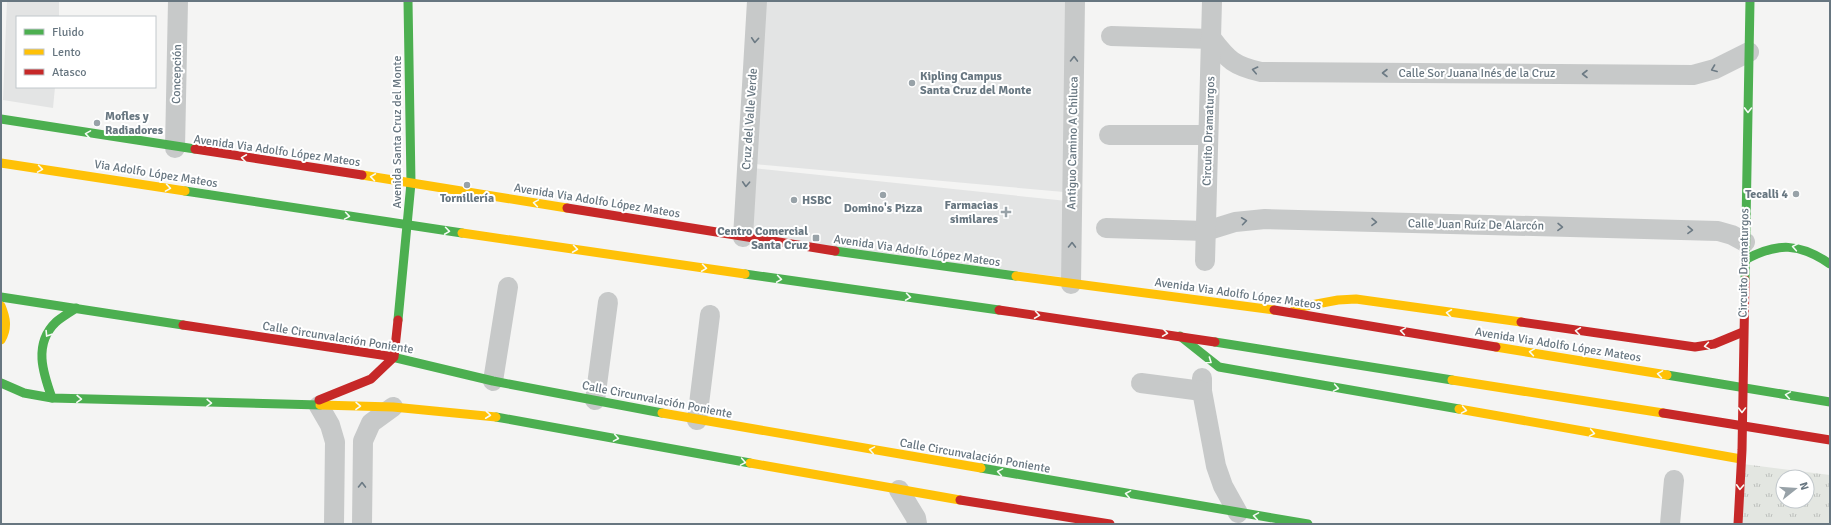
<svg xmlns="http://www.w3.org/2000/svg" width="1831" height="525" font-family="Signika,sans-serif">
<defs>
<pattern id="park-tufts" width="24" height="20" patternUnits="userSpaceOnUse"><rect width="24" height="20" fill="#e3e6e1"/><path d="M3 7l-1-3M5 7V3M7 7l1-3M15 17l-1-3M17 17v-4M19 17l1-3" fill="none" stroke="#bcbfbc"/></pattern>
</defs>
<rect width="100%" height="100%" fill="#f4f4f3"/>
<!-- built -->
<g fill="#e3e4e4">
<polygon points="7,1 59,1 59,17 17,17 17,87 55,87 53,108 3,100"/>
<polygon points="763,1 1069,1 1064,192 754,164"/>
<polygon points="753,168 1067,201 1069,278 748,237"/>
</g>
<!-- park -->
<path fill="url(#park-tufts)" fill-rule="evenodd" d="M1743,464L1830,475V524H1738ZM1783,477H1807V501H1783Z"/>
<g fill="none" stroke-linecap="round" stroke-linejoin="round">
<!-- street -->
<g stroke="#c7c9c9" stroke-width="20">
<path d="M1111,36L1212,39C1228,60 1234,66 1261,72L1693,75L1715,69L1749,52"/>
<polyline points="1109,135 1208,135"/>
<polyline points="175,148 178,1"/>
<polyline points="1106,228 1206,231 1235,222 1265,219 1718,231 1732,235 1745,242"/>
<polyline points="743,237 757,1"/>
<polyline points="1205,261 1212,1"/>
<polyline points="1071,284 1075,1"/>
<polyline points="1202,378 1202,391 1216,466 1223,486 1238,513"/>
<polyline points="493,381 508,287"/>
<polyline points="1141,383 1202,391"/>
<polyline points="595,400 608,302"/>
<polyline points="319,406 330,425 335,442 334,524"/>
<polyline points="697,420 710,315"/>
<polyline points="899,490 916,518 917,524"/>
<polyline points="362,524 363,441 371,423 393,407"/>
<polyline points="1670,524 1674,480"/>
</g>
<!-- fast -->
<g stroke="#4caf50" stroke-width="9">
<polyline points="1,119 195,149"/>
<polyline points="185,191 462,233"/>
<polyline points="835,251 1016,276"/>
<path d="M1745,260C1777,242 1800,243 1830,264"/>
<polyline points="745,274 999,310"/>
<polyline points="1745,280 1750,1"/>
<polyline points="1,297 183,325"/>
<polyline points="398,320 411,183 408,1"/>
<polyline points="1180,336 1219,367 1459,409"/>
<polyline points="1215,342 1452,380"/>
<polyline points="388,356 493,381 662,413"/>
<polyline points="1667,375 1830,402"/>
<polyline points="1,383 24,393 52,398 320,405"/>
<path d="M52,398C43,373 33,344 56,322C62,317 69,313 76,308"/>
<polyline points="496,417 750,463"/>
<polyline points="981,468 1308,524"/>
</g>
<!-- slow -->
<g stroke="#ffc107" stroke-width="9">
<polyline points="1,163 185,191"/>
<polyline points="362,175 567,208"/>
<polyline points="462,233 745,274"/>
<polyline points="1016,276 1274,310"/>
<path d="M1,306C6,318 8,328 1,340"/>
<polyline points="1295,308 1338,300 1356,299 1521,322"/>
<polyline points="1496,347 1667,375"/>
<polyline points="1452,380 1663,413"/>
<polyline points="320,405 393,407 496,417"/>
<polyline points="1459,409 1741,459"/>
<polyline points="662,413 981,468"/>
<polyline points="750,463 960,500"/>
</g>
<!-- jam -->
<g stroke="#c62828" stroke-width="9">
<polyline points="195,149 362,175"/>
<polyline points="567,208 835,251"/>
<polyline points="999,310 1215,342"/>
<polyline points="1274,310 1496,347"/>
<polyline points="1521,322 1695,347 1714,344 1743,332"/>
<polyline points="183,325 388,356"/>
<polyline points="319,400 371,379 394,357 398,320"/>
<polyline points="1663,413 1830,440"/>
<polyline points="960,500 1110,524"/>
<polyline points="1738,524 1742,450 1745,280"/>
</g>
</g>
<!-- one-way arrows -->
<defs><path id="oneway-chevron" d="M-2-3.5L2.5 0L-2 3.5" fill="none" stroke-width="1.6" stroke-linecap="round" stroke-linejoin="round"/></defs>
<g stroke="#6c7a84">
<use href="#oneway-chevron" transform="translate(755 40) rotate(94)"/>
<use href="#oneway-chevron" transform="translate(1074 59) rotate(-89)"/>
<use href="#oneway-chevron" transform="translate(1714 69) rotate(159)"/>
<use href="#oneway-chevron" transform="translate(1255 70) rotate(-168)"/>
<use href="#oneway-chevron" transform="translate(1385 73) rotate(-180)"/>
<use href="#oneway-chevron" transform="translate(1585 74) rotate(-180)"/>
<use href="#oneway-chevron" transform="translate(746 184) rotate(93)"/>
<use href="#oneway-chevron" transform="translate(1244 221) rotate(-8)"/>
<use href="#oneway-chevron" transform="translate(1374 222) rotate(1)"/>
<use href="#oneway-chevron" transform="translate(1560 227) rotate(1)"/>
<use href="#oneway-chevron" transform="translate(1690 230) rotate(1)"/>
<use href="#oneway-chevron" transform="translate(1072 245) rotate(-89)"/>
<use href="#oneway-chevron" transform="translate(362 485) rotate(-89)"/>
</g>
<g stroke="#f6fbf6">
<use href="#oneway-chevron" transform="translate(1748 110) rotate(91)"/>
<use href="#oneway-chevron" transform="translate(88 134) rotate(-171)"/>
<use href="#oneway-chevron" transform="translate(244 158) rotate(-172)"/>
<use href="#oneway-chevron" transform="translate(40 169) rotate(9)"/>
<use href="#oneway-chevron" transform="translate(373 177) rotate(-172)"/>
<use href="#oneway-chevron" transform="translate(168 188) rotate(9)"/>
<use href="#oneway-chevron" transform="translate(536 203) rotate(-171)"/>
<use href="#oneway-chevron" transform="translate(347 216) rotate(9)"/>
<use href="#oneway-chevron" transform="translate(447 231) rotate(8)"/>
<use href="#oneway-chevron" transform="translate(1795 247) rotate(-170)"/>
<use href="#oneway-chevron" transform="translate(575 249) rotate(8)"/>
<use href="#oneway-chevron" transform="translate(704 268) rotate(8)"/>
<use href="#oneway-chevron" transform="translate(779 279) rotate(8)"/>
<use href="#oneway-chevron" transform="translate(908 297) rotate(8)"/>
<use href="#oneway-chevron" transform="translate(1449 313) rotate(-172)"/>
<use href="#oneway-chevron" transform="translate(1037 315) rotate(8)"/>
<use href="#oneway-chevron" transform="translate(1403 331) rotate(-171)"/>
<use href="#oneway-chevron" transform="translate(1578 331) rotate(-172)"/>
<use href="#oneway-chevron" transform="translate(1165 333) rotate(8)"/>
<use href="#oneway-chevron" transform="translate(48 334) rotate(122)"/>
<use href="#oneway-chevron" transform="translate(1707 346) rotate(171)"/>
<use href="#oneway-chevron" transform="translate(1532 352) rotate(-171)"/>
<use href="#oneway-chevron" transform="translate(1209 361) rotate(35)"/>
<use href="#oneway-chevron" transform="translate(1660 374) rotate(-171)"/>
<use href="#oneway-chevron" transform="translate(1336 388) rotate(10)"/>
<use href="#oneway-chevron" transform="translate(1788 395) rotate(-171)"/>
<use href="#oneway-chevron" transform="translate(79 399) rotate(2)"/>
<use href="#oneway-chevron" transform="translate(209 403) rotate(2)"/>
<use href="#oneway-chevron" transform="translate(358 406) rotate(1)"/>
<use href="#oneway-chevron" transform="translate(1464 410) rotate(10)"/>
<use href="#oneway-chevron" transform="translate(1742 410) rotate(90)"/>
<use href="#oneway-chevron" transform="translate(488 415) rotate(6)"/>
<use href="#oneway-chevron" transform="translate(1592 433) rotate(10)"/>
<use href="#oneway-chevron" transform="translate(616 438) rotate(10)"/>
<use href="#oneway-chevron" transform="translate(872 450) rotate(-170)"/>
<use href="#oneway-chevron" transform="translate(743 462) rotate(10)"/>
<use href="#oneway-chevron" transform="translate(1000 472) rotate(-170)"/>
<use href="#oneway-chevron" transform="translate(1740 487) rotate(93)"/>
<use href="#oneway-chevron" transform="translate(1128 494) rotate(-170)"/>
<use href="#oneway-chevron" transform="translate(1256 516) rotate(-171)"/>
</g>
<!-- markers -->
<g fill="#98a2a8" stroke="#fff" stroke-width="1.5">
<circle cx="912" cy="83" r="4"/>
<circle cx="97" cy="123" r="4"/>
<circle cx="467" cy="185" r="4"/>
<circle cx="1796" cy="194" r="4"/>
<circle cx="883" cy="195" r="4"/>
<circle cx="794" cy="200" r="4"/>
<path d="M1004 206h4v4h4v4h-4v4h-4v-4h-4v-4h4z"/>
<rect x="812" y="234" width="8" height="8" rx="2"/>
</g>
<g text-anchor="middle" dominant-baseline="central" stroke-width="4" stroke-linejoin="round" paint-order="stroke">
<!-- street labels -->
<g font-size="12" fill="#677680" stroke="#fff">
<text x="1477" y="73">Calle Sor Juana Inés de la Cruz</text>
<text transform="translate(177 74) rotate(-89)">Concepción</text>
<text transform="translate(750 119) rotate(-86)">Cruz del Valle Verde</text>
<text transform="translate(1209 131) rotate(-88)">Circuito Dramaturgos</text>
<text transform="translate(397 132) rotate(-90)">Avenida Santa Cruz del Monte</text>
<text transform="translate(1073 143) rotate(-89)">Antiguo Camino A Chiluca</text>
<text transform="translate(277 151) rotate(8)">Avenida Via Adolfo López Mateos</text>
<text transform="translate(156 174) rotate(9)">Via Adolfo López Mateos</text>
<text transform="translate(597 201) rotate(9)">Avenida Via Adolfo López Mateos</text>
<text transform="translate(1476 225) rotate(1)">Calle Juan Ruíz De Alarcón</text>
<text transform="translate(917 251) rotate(8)">Avenida Via Adolfo López Mateos</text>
<text transform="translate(1744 263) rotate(-89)">Circuito Dramaturgos</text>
<text transform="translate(1238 294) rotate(8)">Avenida Via Adolfo López Mateos</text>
<text transform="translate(338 338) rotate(9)">Calle Circunvalación Poniente</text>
<text transform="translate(1558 345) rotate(9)">Avenida Via Adolfo López Mateos</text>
<text transform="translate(657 400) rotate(11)">Calle Circunvalación Poniente</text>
<text transform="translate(975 456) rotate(10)">Calle Circunvalación Poniente</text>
</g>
<!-- poi labels -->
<g font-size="12" font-weight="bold" fill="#677680" stroke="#fff" text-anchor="start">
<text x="920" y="76">Kipling Campus<tspan x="920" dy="14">Santa Cruz del Monte</tspan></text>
<text x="105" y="116">Mofles y<tspan x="105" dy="14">Radiadores</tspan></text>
<text x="1788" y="194" text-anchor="end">Tecalli 4</text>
<text x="467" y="198" text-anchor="middle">Tornillería</text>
<text x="802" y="200">HSBC</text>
<text x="998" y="205" text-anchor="end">Farmacias<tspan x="998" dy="14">similares</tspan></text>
<text x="883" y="208" text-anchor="middle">Domino's Pizza</text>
<text x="808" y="231" text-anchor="end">Centro Comercial<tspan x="808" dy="14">Santa Cruz</tspan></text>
</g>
</g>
<!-- border -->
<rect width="1831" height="525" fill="none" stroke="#677680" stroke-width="4"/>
<!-- legend -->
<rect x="16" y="16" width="140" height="72" fill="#ffffff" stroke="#c2c8cc"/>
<rect x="24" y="29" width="20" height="6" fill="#4caf50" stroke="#c2c8cc"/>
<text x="52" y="36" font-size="12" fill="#677680">Fluido</text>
<rect x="24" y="49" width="20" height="6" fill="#ffc107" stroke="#c2c8cc"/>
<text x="52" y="56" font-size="12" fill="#677680">Lento</text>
<rect x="24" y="69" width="20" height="6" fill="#c62828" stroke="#c2c8cc"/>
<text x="52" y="76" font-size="12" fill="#677680">Atasco</text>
<!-- north arrow -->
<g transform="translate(1795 489) rotate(73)"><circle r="19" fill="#ffffff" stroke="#c2c8cc"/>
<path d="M0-3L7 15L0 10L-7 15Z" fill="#98a2a8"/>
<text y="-6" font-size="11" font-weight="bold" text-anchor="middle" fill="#677680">N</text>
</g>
</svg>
